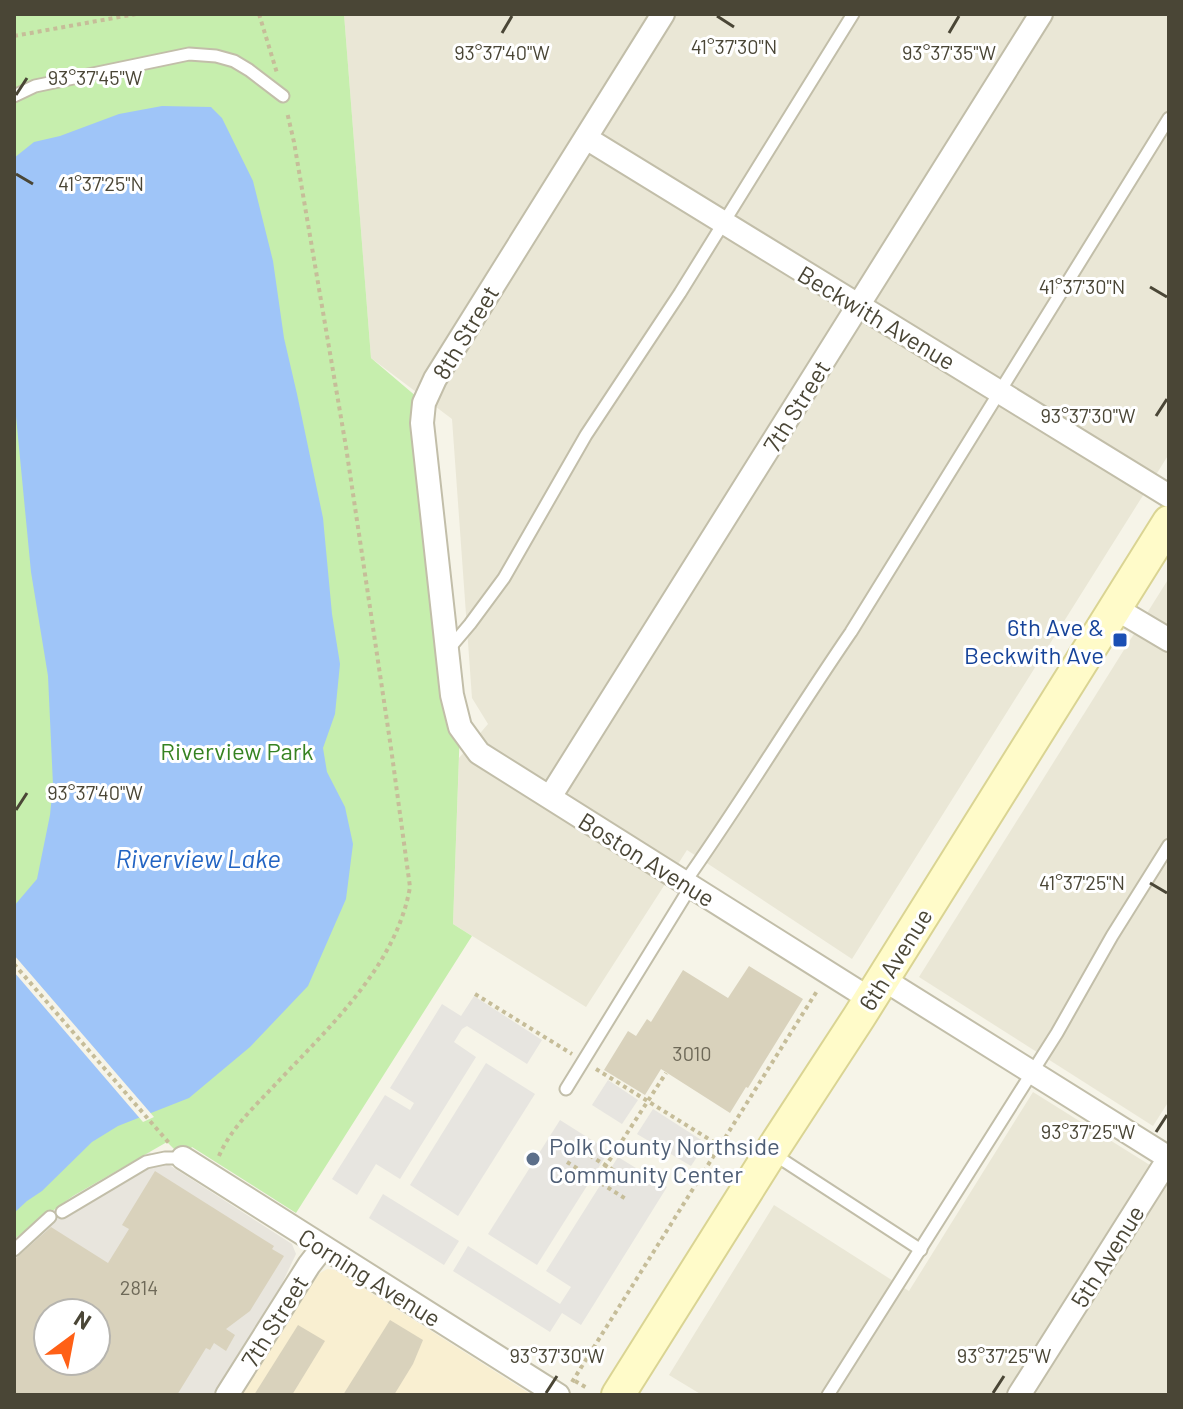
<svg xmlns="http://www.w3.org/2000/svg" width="1183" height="1409" font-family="Barlow,sans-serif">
<rect width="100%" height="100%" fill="#f6f4e8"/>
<!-- residential -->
<g fill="#eae7d6">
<polygon points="344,14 1169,14 1169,454 852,959 687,850 586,1007 453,924 459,758 488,724 472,698 452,419 371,358"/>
<polygon points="1169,578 1169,1101 1153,1126 919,977"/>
<polygon points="1033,1092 1169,1177 1169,1395 702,1395 669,1375 774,1205 909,1291"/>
</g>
<!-- commercial -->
<polygon fill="#f9efd1" points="327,1269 335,1270 532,1395 240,1395 316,1278 320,1273"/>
<!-- industrial -->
<path fill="#e8e5dd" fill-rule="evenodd" d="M149,1152L292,1244L296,1254L277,1294L213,1395H14V1239L73,1196ZM48,1313H96V1361H48Z"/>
<!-- green -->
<polygon fill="#c6eead" points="14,14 344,14 371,358 424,403 460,727 453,924 472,936 296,1213 192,1147 183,1158 167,1142 73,1196 14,1239"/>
<!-- parking -->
<g fill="#e7e5e0">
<polygon points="474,996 542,1040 527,1064 467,1026 462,1029 454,1042 476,1057 400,1179 376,1164 357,1195 332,1179 385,1095 410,1110 414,1103 390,1088 442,1004 461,1016"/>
<polygon points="486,1063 535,1094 458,1216 410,1185"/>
<polygon points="608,1080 638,1100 622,1124 592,1105"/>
<polygon points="653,1109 706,1143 691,1166 637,1134"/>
<polygon points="560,1120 609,1151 537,1265 488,1234"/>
<polygon points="618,1157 667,1187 581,1325 562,1313 550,1332 453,1271 468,1246 560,1304 571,1287 546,1271"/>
<polygon points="383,1194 459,1241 444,1265 369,1218"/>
</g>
<!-- water -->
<polygon fill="#9fc5f8" points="162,106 211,107 222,118 253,181 273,261 284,338 297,394 323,518 332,614 340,664 335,714 323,748 327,772 345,807 353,844 346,899 308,986 250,1047 189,1098 118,1126 92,1142 42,1191 27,1201 14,1213 14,906 37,879 50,815 53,785 48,676 31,572 15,406 14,158 34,142 60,136 119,114"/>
<!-- pier -->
<polygon fill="#f6f4e8" points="14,955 154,1117 143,1122 14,972"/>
<!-- building -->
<g fill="#d9d2bc" fill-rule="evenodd">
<polygon points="749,966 803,999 748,1088 746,1087 730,1113 661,1069 645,1095 604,1070 628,1031 636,1036 647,1019 651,1022 683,970 728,998"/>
<path d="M155,1171L274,1246L272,1249L284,1256L250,1311L226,1329L235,1335L226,1351L214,1343L210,1350L206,1348L177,1395H14V1261L16,1258L51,1227L108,1263L129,1229L122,1225ZM48,1313H96V1361H48Z"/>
<polygon points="390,1320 423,1340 413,1364 394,1395 343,1395"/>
<polygon points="298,1325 325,1341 292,1395 254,1395"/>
</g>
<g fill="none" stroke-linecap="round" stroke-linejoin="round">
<defs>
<g id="lane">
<polyline points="14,96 35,86 189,54 216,56 234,61 249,70 283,96"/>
<polyline points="448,650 470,624 504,578 586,435 680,293 853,14"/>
<path d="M685,882C743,800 794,715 851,632L1169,118"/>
<polyline points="566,1089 691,886"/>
<polyline points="775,1155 921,1250"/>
<polyline points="62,1212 146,1162 165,1158 183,1158"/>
<polyline points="14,1250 50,1217"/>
<polyline points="828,1395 1057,1033 1112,936 1169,845"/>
</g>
<g id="street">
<polyline points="663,14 435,379 424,403 422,423 452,695 460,727 479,753 870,999"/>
<polyline points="586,138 1169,496"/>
<polyline points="1115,608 1169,640"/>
<polyline points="550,797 1041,14"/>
<polyline points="883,979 1169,1158"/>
<polyline points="183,1158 558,1395"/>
<polyline points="227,1395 309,1265 323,1247"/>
<polyline points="1019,1395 1169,1158"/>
</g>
<polyline id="secondary" points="618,1395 771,1152 859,1017 1169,522"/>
</defs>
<!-- lane casing -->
<use href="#lane" stroke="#c2bea9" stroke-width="15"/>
<!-- street casing -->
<use href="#street" stroke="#c2bea9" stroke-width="26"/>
<!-- secondary casing -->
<use href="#secondary" stroke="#dad493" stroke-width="36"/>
<!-- path -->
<g stroke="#c6bd99" stroke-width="4" stroke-dasharray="4 4" stroke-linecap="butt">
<polyline points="259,14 277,73"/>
<polyline points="14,36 136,14"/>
<polyline points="14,964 169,1143"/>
<polyline points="475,994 572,1054"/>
<polyline points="596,1069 720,1146"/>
<polyline points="576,1147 636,1184"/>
<path d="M219,1156C230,1130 252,1109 272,1088C325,1031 396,968 410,887L391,748L346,447L294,142L287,112"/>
<polyline points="567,1162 626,1199"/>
<polyline points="596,1181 666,1073"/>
<polyline points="575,1381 587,1388"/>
<polyline points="572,1382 817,991"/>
</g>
<!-- lane -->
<use href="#lane" stroke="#fff" stroke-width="11"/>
<!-- street -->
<use href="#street" stroke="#fff" stroke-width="22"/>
<!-- secondary -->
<use href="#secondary" stroke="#fffbc9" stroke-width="32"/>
</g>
<!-- ticks -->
<path fill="none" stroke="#4a4636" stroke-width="3" d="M717,16L734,27M502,33L512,16M949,33L959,16M16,95L27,78M16,174L33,184M1150,287L1167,297M1156,416L1167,399M16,810L27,793M1150,883L1167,893M1156,1132L1167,1115M546,1393L557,1376M993,1393L1004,1376"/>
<!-- markers -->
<rect fill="#1a4fb4" stroke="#fff" stroke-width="3" x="1112" y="632" width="16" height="16" rx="4"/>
<circle fill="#5c6f8a" stroke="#fff" stroke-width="3" cx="533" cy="1159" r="8"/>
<g text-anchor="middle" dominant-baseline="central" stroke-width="6" stroke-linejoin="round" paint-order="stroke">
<!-- number labels -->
<g font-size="20" fill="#6e6958">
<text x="692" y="1053">3010</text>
<text x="139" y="1287">2814</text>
</g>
<!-- street labels -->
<g font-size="24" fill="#4a4636" stroke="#fff">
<text transform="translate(877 317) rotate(31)">Beckwith Avenue</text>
<text transform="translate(465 332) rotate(-59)">8th Street</text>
<text transform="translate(796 406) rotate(-58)">7th Street</text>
<text transform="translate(647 859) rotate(32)">Boston Avenue</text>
<text transform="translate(895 959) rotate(-58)">6th Avenue</text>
<text transform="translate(1107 1256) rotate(-58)">5th Avenue</text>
<text transform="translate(370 1277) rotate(32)">Corning Avenue</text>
<text transform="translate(274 1321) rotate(-58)">7th Street</text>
</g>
<!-- transit labels -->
<g font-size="24" fill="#164399" stroke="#fff" text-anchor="end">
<text x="1104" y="626">6th Ave &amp;<tspan x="1104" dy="28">Beckwith Ave</tspan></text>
</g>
<!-- park labels -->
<g font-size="24" fill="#368322" stroke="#fff">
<text x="237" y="750">Riverview Park</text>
</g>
<!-- service labels -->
<g font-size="24" fill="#4e5e75" stroke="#fff" text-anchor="start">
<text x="549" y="1145">Polk County Northside<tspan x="549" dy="28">Community Center</tspan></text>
</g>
<!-- water labels -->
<g font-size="26" font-style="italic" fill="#2264c3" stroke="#fff">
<text x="198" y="857">Riverview Lake</text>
</g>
</g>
<g font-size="20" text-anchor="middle" fill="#4a4636" stroke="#fff" stroke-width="6" stroke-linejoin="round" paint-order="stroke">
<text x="734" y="54">41°37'30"N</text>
<text x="502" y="60">93°37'40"W</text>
<text x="949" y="60">93°37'35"W</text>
<text x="95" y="85">93°37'45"W</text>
<text x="101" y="191">41°37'25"N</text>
<text x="1082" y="294">41°37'30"N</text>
<text x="1088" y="423">93°37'30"W</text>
<text x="95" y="800">93°37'40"W</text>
<text x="1082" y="890">41°37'25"N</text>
<text x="1088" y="1139">93°37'25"W</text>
<text x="557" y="1363">93°37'30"W</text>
<text x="1004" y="1363">93°37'25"W</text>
</g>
<!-- border -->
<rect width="1183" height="1409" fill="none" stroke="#4a4636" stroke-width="32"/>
<!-- north arrow -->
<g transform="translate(72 1337) rotate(32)"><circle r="38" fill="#ffffff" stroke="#b7b5af" stroke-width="2"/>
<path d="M0-6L14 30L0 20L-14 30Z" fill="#ff6016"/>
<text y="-12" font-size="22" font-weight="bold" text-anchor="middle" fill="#4a4636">N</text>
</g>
</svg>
